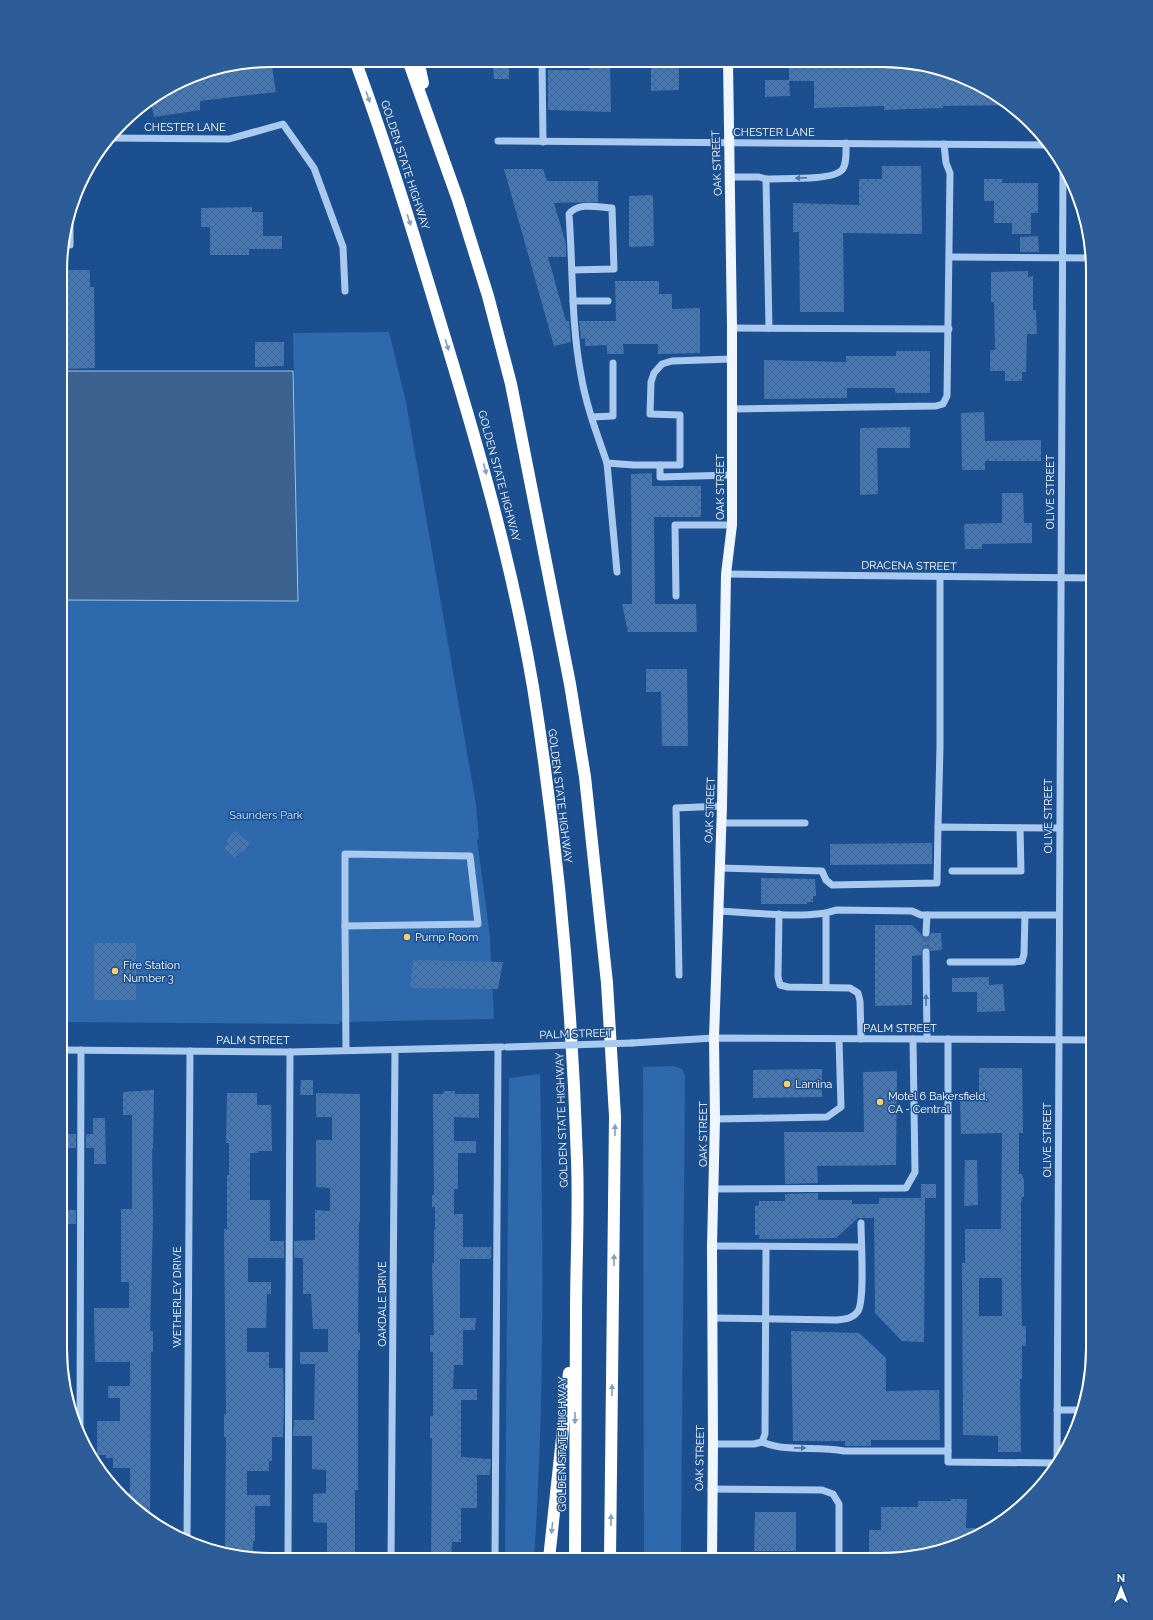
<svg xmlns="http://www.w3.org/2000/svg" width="1153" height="1620" font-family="Raleway,sans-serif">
<defs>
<pattern id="building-cross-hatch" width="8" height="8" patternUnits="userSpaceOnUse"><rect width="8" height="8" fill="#4478b7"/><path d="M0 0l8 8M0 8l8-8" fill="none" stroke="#486282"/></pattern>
</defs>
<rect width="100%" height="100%" fill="#1b4f8f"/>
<!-- green -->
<g fill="#2e69ad">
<polygon points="389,332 406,402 476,804 479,839 477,839 490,937 494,1019 339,1022 339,1024 61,1022 61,600 298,601 293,333"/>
<polygon points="673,1066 682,1069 685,1076 681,1559 644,1559 643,1067"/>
<path d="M540,1074C543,1235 545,1397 534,1559H505L509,1078Z"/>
</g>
<!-- water -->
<polygon fill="#3c6290" stroke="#9cc4f0" points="62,371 293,371 298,601 61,600"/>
<!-- building -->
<g fill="url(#building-cross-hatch)" fill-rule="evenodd">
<polygon points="271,60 276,92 200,101 200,110 154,117 151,101 203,71"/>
<polygon points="493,61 509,61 509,79 494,79"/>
<polygon points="651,61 679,61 679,90 651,91"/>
<polygon points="789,61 910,62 963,76 1012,105 943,106 943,108 910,109 884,110 884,106 814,108 814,81 789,81"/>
<polygon points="590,66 610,66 611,112 548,110 548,70 590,70"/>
<polygon points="765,80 789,80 790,96 765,97"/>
<polygon points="882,166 921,166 922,234 843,233 844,312 800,312 799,232 793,232 793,203 859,205 859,179 882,179"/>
<polygon points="504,169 543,169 547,181 598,181 598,202 554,203 566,244 566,257 548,257 566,321 569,321 571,342 554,346"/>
<polygon points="984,179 1002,179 1002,183 1038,183 1038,213 1031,213 1031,234 1012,234 1012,223 994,223 994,201 984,201"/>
<polygon points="653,195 654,246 629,247 629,196"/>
<polygon points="252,207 252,212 263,212 263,236 282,236 282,249 249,249 249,255 210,255 210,227 201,227 201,208"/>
<polygon points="1038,236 1039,252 1020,252 1020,237"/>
<polygon points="62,270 90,270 90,287 94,287 95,368 62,369 62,326 67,326 67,298 62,298"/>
<polygon points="1028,271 1028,277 1033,276 1033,310 1036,310 1037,334 1027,334 1026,372 1022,372 1022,381 1005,381 1005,371 990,371 990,350 995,350 994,302 991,302 991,272"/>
<polygon points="615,281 659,281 659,294 672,294 672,309 700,308 700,353 658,354 658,344 623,344 624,354 607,354 607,345 585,346 585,338 581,339 579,321 616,321"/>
<polygon points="255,342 284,342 284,366 255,367"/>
<polygon points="896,351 930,351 930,393 895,393 895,388 847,388 847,398 764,399 764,360 846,362 846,356 896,356"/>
<polygon points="984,412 985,441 1041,440 1041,461 985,461 985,470 962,470 961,413"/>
<polygon points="910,427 910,448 877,448 878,494 860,495 860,428"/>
<polygon points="652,473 652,486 701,486 701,517 654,517 655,604 696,604 697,632 628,632 622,604 632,604 631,474"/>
<polygon points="1002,493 1023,493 1024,523 1032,523 1032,543 982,544 982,549 965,549 964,524 1002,523"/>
<polygon points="646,669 687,669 688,746 662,746 661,692 646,692"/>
<polygon points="235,831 250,843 242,853 240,851 235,858 224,849 229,843 226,841"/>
<polygon points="932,843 932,864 830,865 830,844"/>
<polygon points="761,878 815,879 816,896 813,896 813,902 807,902 807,904 761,904"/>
<polygon points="875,925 912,925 925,938 930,936 931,933 941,933 942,950 931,951 926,947 922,950 921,955 912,956 912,1005 875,1006"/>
<rect x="94" y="943" width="42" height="57"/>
<polygon points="413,960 503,962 498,989 410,988"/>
<polygon points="989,977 989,985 1003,984 1005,1011 977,1012 977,992 952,992 952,978"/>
<path d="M979,1068H1022L1023,1133H1019V1174H1022L1024,1181V1197H1022L1021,1203V1280L1022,1326H1026V1346H1022V1379H1020L1021,1452H998V1436L963,1435L962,1263H965V1229H1001L1002,1133L961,1134L960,1100H979ZM979,1278H1002V1316H979Z"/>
<polygon points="822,1069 822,1097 753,1098 753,1070"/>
<polygon points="897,1071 896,1165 817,1166 818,1183 785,1184 784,1132 864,1132 863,1072"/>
<polygon points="301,1080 313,1080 313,1095 300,1095"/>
<polygon points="154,1090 153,1149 152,1149 153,1220 150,1331 153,1331 153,1352 151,1352 150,1521 143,1517 119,1493 130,1493 130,1468 113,1468 113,1458 106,1458 106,1455 97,1455 97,1421 120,1421 120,1398 108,1398 108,1386 130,1386 130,1362 95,1362 94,1315 94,1308 129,1308 129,1282 121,1282 121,1209 132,1209 132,1115 123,1115 123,1092"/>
<polygon points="443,1091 455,1091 455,1094 479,1094 479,1118 454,1117 454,1141 476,1141 476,1153 458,1153 458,1189 454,1189 454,1214 463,1214 463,1247 491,1247 491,1259 460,1259 460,1318 476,1318 475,1330 463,1330 463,1365 454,1365 453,1389 477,1389 477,1400 461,1400 461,1457 491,1459 490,1475 477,1475 477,1508 461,1508 461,1542 452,1542 451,1559 431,1559 432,1438 430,1438 430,1416 433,1416 433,1352 430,1352 430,1335 434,1335 432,1263 434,1263 434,1230 435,1230 435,1207 432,1207 432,1195 434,1195 433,1094 443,1094"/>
<polygon points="227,1093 257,1093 257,1105 271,1105 272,1151 258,1151 258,1153 250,1153 250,1200 270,1200 270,1241 284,1241 284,1258 248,1258 248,1282 271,1282 271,1294 267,1294 266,1328 247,1328 247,1352 269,1352 269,1368 283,1368 284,1404 283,1437 272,1437 272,1461 269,1461 269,1471 247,1471 247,1495 270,1495 270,1506 255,1506 255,1541 253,1541 253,1558 244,1558 225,1553 226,1437 224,1437 224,1414 226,1414 224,1229 227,1229 227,1175 229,1175 229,1143 226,1143"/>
<polygon points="316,1093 360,1094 360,1222 359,1222 358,1333 360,1333 360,1350 358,1350 358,1490 355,1490 355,1559 327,1558 327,1523 313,1522 313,1494 326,1493 326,1470 312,1469 312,1436 293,1436 294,1420 314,1420 315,1364 300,1364 300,1352 328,1352 328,1329 313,1329 311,1294 303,1294 303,1258 294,1258 294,1241 315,1240 315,1210 330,1211 330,1188 316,1187 316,1140 332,1140 332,1117 316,1117"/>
<polygon points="93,1118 105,1118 106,1164 94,1164 94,1148 86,1148 86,1134 93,1134"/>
<rect x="65" y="1134" width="11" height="14"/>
<polygon points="965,1160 977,1160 978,1205 964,1206"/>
<rect x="921" y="1184" width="15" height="14"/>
<polygon points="818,1193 818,1200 852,1200 852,1204 879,1204 879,1198 925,1198 924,1342 902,1341 875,1313 874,1218 858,1218 836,1238 759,1239 760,1235 755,1235 755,1206 759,1205 759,1201 785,1201 785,1194"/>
<polygon points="63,1210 76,1210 76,1224 60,1224 60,1211 63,1211"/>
<polygon points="791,1331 859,1333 886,1358 886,1391 939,1390 940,1440 871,1440 871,1446 845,1446 845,1441 793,1441"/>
<polygon points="951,1499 967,1499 966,1528 991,1528 975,1538 924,1556 869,1560 869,1530 881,1530 881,1507 918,1507 918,1501 951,1501"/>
<polygon points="755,1512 796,1512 796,1551 754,1551"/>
</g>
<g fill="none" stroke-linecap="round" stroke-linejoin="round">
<!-- minor-tunnel -->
<polyline stroke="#3d69a0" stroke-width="7" stroke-dasharray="7 3.5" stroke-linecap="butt" points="926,952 926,933"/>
<!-- minor -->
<g stroke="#a9c9ee" stroke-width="7">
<polyline points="542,61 543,142"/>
<polyline points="110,138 229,139 283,124 314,168 343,247 345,291"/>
<polyline points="498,141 1051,145"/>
<path d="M731,177H759L766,179C781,178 832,181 842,170C847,164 846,151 846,143"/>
<polyline points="766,179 769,328"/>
<polyline points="70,218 70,245"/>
<polyline points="950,257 1092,258"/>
<path d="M573,270L614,269L612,208C597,207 578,202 569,214C573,268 571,322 581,375C586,405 597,434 607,463L634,465H680V415L650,414L651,382L654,373L662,364L672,361L732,359"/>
<polyline points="573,301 608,301"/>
<polyline points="732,328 949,329"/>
<polyline points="732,409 936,406 943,404 947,396 950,173 946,163 944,144"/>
<polyline points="592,417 613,416 613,363"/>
<polyline points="607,463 617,572"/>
<polyline points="660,465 660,477 732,475"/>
<polyline points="726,574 1093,578"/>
<polyline points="676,596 675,525 732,525"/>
<polyline points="722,823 805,823"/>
<polyline points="938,827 940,747 940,577"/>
<polygon points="345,854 470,856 478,924 345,926"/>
<polyline points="720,868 822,871 826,880 832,885 937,883 938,827 1059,828"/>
<polyline points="952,871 1021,871 1020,828"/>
<path d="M719,911C747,912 811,920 836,910L912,911L921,915H1059"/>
<polyline points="779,914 778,977 780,985 788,987 850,988 858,993 860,1001 861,1039"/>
<polyline points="345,926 346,1050"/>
<polyline points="926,933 927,915"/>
<polyline points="926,952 927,1039"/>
<polyline points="950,962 1014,962 1022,961 1024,954 1025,915"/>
<polyline points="679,975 676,808 722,806"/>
<polyline points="826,987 826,914"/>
<polyline points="948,1039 948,1462 1057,1463"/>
<polyline points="632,1043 714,1038 1093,1040"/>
<polyline points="60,1050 290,1052 502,1047"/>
<polyline points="715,1119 827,1117 841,1107 839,1039"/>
<polyline points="714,1189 906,1188 915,1172 913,1039"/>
<polyline points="712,1246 861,1247"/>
<path d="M712,1318L836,1320C844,1319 853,1319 858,1311C865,1300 861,1239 861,1223"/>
<polyline points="1057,1410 1083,1410"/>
<polyline points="80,1438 81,1050"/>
<path d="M762,1442C787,1453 817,1445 844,1451H948"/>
<polyline points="713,1444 754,1444 762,1442 765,1434 766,1247"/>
<polyline points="1057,1467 1063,164"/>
<polyline points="711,1489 822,1490 833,1494 839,1504 839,1560"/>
<polyline points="187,1542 190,1051"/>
<polyline points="288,1558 290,1052"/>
<polyline points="391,1559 395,1050"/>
<polyline points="495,1559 498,1048"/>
</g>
<!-- major -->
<polyline stroke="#f0f6ff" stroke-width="10" points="712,1560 713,1444 712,1246 715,1119 714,1038 722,806 726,574 732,525 732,328 728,61"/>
<!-- highway -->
<g stroke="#fff" stroke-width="12">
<path d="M355,60C389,152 417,245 445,338C480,453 513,568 533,687C558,844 572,1002 577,1160C579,1212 576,1262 576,1314C575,1395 575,1477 575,1559"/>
<polyline points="408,60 458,200 488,296 511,384 570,684 585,777 607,983 615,1116 610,1559"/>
<polyline points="418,60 423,83"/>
<polyline points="549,1559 569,1373"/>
</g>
<!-- minor-bridge -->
<polyline stroke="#a9c9ee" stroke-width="7" points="507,1047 632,1043"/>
</g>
<!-- one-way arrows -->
<defs><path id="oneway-solid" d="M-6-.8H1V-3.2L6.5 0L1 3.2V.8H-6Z"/></defs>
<g fill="#829ec1">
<use href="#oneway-solid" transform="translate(368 97) rotate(71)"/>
<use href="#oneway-solid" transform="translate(409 220) rotate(72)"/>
<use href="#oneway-solid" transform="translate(447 345) rotate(73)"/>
<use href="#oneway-solid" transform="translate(485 469) rotate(75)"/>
<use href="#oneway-solid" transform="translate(615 1130) rotate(-89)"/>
<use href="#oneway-solid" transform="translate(614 1260) rotate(-89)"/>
<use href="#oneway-solid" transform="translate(612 1390) rotate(-89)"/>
<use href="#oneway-solid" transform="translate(575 1418) rotate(90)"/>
<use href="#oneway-solid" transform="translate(611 1520) rotate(-89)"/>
<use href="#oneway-solid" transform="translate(552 1528) rotate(96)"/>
</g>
<g fill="#4674ac">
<use href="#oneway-solid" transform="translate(801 178) rotate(178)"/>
<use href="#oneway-solid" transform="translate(926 1000) rotate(-90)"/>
<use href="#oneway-solid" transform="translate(800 1448) rotate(1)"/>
</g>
<!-- markers -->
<g fill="#ffd166" stroke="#1b4f8f" stroke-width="1.5">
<circle cx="407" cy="937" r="4"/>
<circle cx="115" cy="971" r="4"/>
<circle cx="787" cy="1084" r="4"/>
<circle cx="880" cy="1102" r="4"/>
</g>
<g text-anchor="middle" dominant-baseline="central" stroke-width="3" stroke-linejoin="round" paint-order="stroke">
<!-- street labels -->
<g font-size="11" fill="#fff" stroke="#1b4f8f">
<text x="185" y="127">CHESTER LANE</text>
<text x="774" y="132">CHESTER LANE</text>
<text transform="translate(717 163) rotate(-92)">OAK STREET</text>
<text transform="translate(405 165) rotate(72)">GOLDEN STATE HIGHWAY</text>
<text transform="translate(499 476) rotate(75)">GOLDEN STATE HIGHWAY</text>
<text transform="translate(720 487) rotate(-90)">OAK STREET</text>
<text transform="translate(1050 492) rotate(-90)">OLIVE STREET</text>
<text transform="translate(909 566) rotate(1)">DRACENA STREET</text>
<text transform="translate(560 796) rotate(83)">GOLDEN STATE HIGHWAY</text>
<text transform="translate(710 810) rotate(-88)">OAK STREET</text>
<text transform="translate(1048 816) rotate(-90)">OLIVE STREET</text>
<text x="900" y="1028">PALM STREET</text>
<text transform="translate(576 1034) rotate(-2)">PALM STREET</text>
<text x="253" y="1040">PALM STREET</text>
<text transform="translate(562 1120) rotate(-92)">GOLDEN STATE HIGHWAY</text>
<text transform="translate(703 1134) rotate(-90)">OAK STREET</text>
<text transform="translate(1047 1140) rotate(-90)">OLIVE STREET</text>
<text transform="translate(177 1297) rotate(-90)">WETHERLEY DRIVE</text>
<text transform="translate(382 1304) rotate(-90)">OAKDALE DRIVE</text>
<text transform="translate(562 1444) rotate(-90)">GOLDEN STATE HIGHWAY</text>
<text transform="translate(700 1458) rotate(-89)">OAK STREET</text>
</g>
<!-- park labels -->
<g font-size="11" fill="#cfe3fa" stroke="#1b4f8f">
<text x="266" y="815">Saunders Park</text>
</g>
<!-- poi labels -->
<g font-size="11" fill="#fff" stroke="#1b4f8f" text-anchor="start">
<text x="415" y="937">Pump Room</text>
<text x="123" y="965">Fire Station<tspan x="123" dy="13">Number 3</tspan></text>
<text x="795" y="1084">Lamina</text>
<text x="888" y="1096">Motel 6 Bakersfield,<tspan x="888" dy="13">CA - Central</tspan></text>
</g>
</g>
<!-- crop -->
<path d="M0 0H1153V1620H0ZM271 67H882A204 204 0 0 1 1086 271V1349A204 204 0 0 1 882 1553H271A204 204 0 0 1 67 1349V271A204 204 0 0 1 271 67Z" fill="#2d5d98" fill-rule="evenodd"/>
<path fill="none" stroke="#fff" stroke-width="2" d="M271 67H882A204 204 0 0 1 1086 271V1349A204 204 0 0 1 882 1553H271A204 204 0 0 1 67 1349V271A204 204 0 0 1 271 67Z"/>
<!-- north arrow -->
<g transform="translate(1121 1588)" stroke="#1b4f8f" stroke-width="3" paint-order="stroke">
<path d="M0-3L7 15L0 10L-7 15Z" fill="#ffffff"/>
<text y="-6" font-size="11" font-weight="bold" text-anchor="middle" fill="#ffffff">N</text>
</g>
</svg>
